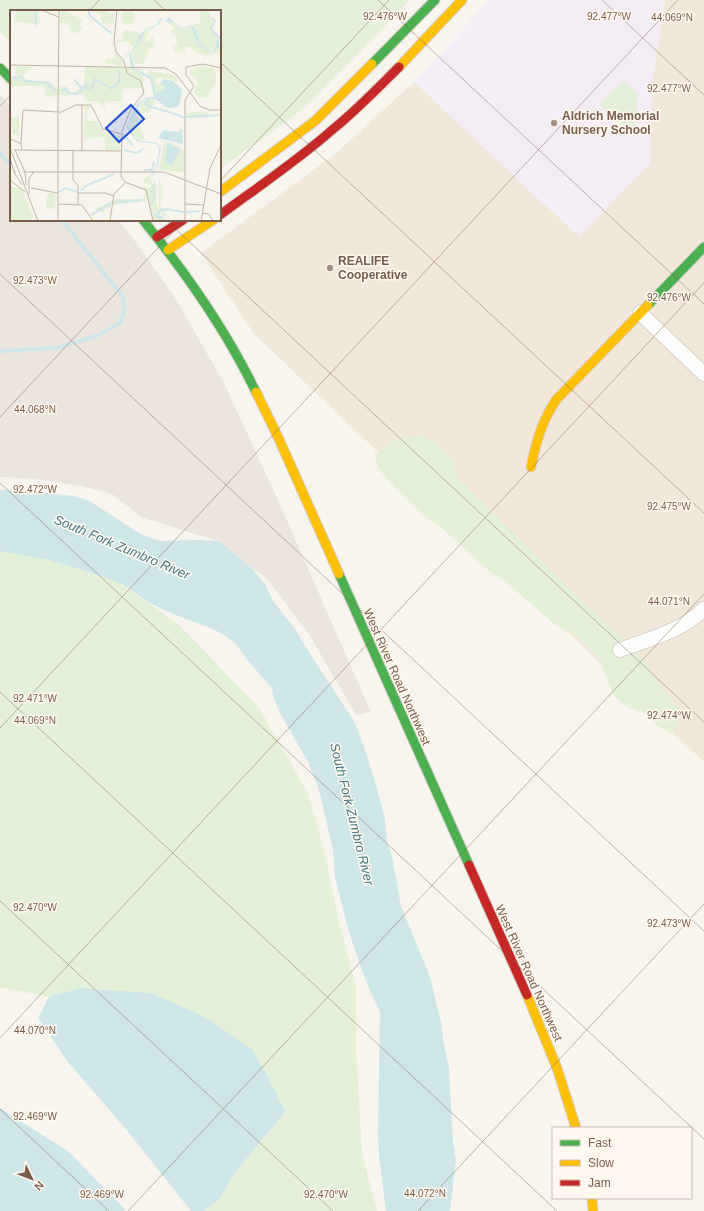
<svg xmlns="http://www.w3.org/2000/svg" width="704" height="1211" font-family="Arial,sans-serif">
<rect width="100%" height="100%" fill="#f8f5ee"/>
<!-- residential -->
<polygon fill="#f1e8db" points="665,0 704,0 704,762 254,334 201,253 335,154 414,82 580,236 650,163 652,82"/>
<!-- industrial -->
<polygon fill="#ebe5de" points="0,95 11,106 11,220 118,220 132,237 174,296 224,383 277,498 371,712 356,715 310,636 268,580 219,541 143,518 112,494 77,485 34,479 0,477"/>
<!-- education -->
<polygon fill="#f5edf5" points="490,0 665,0 652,82 650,163 579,237 414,82"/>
<!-- green -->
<g fill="#e5f0d9">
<polygon points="0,0 410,0 312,101 292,117 220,169 220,11 11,11 11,42 0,32"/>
<polygon points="624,80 637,93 637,132 632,137 599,104"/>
<path d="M423,436L437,443L453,460L457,477L587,607L621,636L645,662L663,689L679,709V723L671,734L658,726L645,713L627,707L613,695L599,657L577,636L553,623L509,585L489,571L444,530L425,516L395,488L378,468L375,455C393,438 399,438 423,436Z"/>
<polygon points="0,551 90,562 178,624 258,706 308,793 324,850 339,922 356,986 356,1046 362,1154 377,1211 204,1211 219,1200 234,1174 285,1112 274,1088 252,1049 80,988 49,997 0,987"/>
</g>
<!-- water -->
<g fill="#cfe6e9">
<polygon points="0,490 31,491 73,496 88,500 142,535 161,541 193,540 219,541 250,566 265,584 273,601 296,630 305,646 354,721 364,746 376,785 385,819 387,842 392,856 401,906 430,977 441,1022 444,1045 449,1068 453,1142 456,1160 450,1211 386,1211 379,1156 378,1133 380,1012 371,993 359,962 349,932 335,877 333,850 319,790 308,762 281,715 273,696 272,688 247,660 236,644 224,635 213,629 176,615 151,604 122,584 80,569 49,560 0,551"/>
<polygon points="80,988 151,993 205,1017 252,1049 274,1088 285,1112 234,1174 219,1200 204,1211 191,1211 125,1128 67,1061 38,1018 49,997"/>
<polygon points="0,1108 69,1152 122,1206 125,1211 0,1211"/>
</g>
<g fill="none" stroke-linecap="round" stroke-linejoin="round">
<!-- stream -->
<g stroke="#cfe6e9" stroke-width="4">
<polyline points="0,153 11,165"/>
<polyline points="0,351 57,348 99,335 120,323 124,312 123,297 62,220"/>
</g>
<defs>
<g id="street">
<polyline points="640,313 704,374"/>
<path d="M620,650C649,639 682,631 704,609"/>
</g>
<g id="fast">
<polyline points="372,64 435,0"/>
<polyline points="0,68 11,79"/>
<path d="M143,220C186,273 226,330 256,392"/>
<polyline points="648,305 704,247"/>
<polyline points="339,574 469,865"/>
</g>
<g id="slow">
<polyline points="399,67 462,0"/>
<polyline points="220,192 315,121 372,64"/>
<polyline points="168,250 213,220"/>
<polyline points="256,392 278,437 339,574"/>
<path d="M531,467C536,442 542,421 556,400L648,305"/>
<polyline points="527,995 557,1068 576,1128"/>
<polyline points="592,1198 593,1211"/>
</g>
<g id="jam">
<path d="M220,215C258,187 297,161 332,130C356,111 377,89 399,67"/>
<polyline points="157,237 183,220"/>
<polyline points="469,865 527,995"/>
</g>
</defs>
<!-- street casing -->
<use href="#street" stroke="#d8d2cc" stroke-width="16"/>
<!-- fast casing -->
<use href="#fast" stroke="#d8d1ca" stroke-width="11"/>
<!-- slow casing -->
<use href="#slow" stroke="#d8d1ca" stroke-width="11"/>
<!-- jam casing -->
<use href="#jam" stroke="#d8d1ca" stroke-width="11"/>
<!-- street -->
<use href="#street" stroke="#fefefc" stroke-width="14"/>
<!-- fast -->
<use href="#fast" stroke="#4caf50" stroke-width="9"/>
<!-- slow -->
<use href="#slow" stroke="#ffc107" stroke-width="9"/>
<!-- jam -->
<use href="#jam" stroke="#c62828" stroke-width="9"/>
</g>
<!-- ticks -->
<path fill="none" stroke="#795d4c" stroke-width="1" stroke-opacity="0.45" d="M154,0L166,11M378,0L704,304M602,0L704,95M89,11L99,0M220,62L704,513M0,65L11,76M0,106L11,95M220,181L389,0M166,220L704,722M0,274L704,931M0,417L184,220M0,483L704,1139M0,692L557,1211M0,728L678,0M0,901L333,1211M0,1038L704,283M0,1109L109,1211M128,1211L704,594M418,1211L704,904"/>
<!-- markers -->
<g fill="#a59285" stroke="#fff9f0" stroke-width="1.5">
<circle cx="554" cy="123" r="4"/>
<circle cx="330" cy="268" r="4"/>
</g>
<g text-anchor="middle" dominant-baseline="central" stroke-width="3" stroke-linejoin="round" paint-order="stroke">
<!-- poi labels -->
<g font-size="12" font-weight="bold" fill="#795d4c" stroke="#fff9f0" text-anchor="start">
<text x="562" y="116">Aldrich Memorial<tspan x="562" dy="14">Nursery School</tspan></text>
<text x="338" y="261">REALIFE<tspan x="338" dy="14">Cooperative</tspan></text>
</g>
<!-- street labels -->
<g font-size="12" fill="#795d4c" stroke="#fff9f0">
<text transform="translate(397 677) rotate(66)">West River Road Northwest</text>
<text transform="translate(529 973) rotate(66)">West River Road Northwest</text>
</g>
<!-- water labels -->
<g font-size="13" font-style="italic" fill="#427885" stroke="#fff9f0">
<text transform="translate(122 547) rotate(23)">South Fork Zumbro River</text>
<text transform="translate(352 814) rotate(76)">South Fork Zumbro River</text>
</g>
</g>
<!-- overview -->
<g transform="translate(10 10)">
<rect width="211" height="211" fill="#f8f5ee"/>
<path d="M6,0H27L30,10L28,12L31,14L4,12ZM54,0L73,10L70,15L73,16L69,23L61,22L58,13H50L51,2ZM82,0H98L100,4L105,2L104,13L92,14L91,5ZM190,0H198L200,9L205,12L202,18L208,26L206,34L208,31V34L202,40H198L188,32L187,22L182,15L190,14ZM111 7a7 7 0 1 1 14 0a7 7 0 1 1-14 0ZM164,12L171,19L182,17L187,33L200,42L205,40L211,31V46L207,42L197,45L183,41L181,36L175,37V42L167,41V45L163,37L166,35L167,39L166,27L161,22L159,19L161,21L164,18L158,13ZM142,16L146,17L141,19L134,32L139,31L143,23L145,37L137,40L138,44L133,54H125L120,44L126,35L123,37L119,32L107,31V37L105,30H112L114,20L128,22L130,24L128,27ZM105,42L113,51L114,56L95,53L96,49L105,48ZM6,56L22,57L13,66L17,70L42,73L48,80V87L35,86L34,76H0V67L6,65ZM75,56L134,59L133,78L113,79L112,101L111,91H95V98L88,91H74V84L55,86L49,84V77L57,76L58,82H64L74,76ZM192,56L204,59L207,70L198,87L190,88L184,83L188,70L180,64V60ZM139,60L166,66L170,73L157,68H146V73L155,76L154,80L146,83L145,93L139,102L126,105L135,129L126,130L119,119L120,111L130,94L137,90H144L145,84L142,68L137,64ZM75,95L81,97L76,103L78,111H86L96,123L110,125V140H95V131L92,127L74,129ZM197,101L198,105L211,106L176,108L177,103ZM1,107H9V126L2,123ZM149,131L160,132L174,141V162L149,160L154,133ZM136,165V169L139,165L142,173H145V176L147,175L146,192L149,200V166L153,182L150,197L155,199L154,201L158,198L161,200L155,202V207L152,205L151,200L149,205H145L143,195V204L156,211H144L133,176L140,178V173H133ZM0,176L12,179L23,207L19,209L25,211H0ZM135,182L136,192L107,193L92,202L85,199L107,189H133ZM37,183H47L45,184V187L47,186L44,191H47L44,193L47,194L44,199L36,198V188L39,186Z" fill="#e5f0d9"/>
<path d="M198,0L200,7L206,10L202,19L209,27V37L205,40L197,41L187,33L181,16L171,19L164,12H156L153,9L148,15L136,19L127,36L120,42L125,59L142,67L146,88V82L154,80L155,76L150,74L153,69L163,71L172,80L169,97L158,98L145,89L135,90L130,94L118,115L126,130L147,133L151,137L148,156L142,166L146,173L143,181L146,189L140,194L143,204L152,206L155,211L144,206L139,194L145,187L141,182L145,173L141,165L147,156L149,137L146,134L126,131L116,117L127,94L136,88L144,87L140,69L121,58L119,44L111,47L119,43L126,35L128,27L136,18L146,15L151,8L157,11L158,7L171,18L182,15L187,22L188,32L198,40H204L208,34L209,27L200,19L204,11L199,7ZM172,118L173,134L148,128L153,120L169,122ZM158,133L170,140L162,155L157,154L155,149Z" fill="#cfe6e9"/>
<path fill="none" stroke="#cfe6e9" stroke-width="2" d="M78,0L80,6L102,24M26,15V0M203,22L209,27L205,40M64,69L72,79M0,72L4,68L12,67L14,71L39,73L40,77L46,81M50,81L56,79L59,83L67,84L76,75L77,79L83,77L85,69L102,79L109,72V60M139,90L135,93L138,96L162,103M163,103L174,108M176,107L211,105M113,124L123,136M114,140L127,143L133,139M134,160H142L144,152M71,181L75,176L104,164M49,182L56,178L67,182M104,193L132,190M176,202L190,201M81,205L101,193M147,205L151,200L157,199L174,202"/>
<path fill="none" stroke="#c1b3a8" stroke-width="1" d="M31,0L49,7M107,0L104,32L106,42L114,51L117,63L131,71L134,83L121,99L112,121L111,166L115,172L136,180L143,211M0,55L155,58L166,64L190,96L199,100H211M48,103L49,0M49,103L66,95H81L93,119L111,124M1,129L11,134L12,140M11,134L13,100L48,102M0,138L28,211M3,140L111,141M5,140L15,162M72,140V95M63,141V170L68,175V194M0,148L4,162H6M4,162L12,175M13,162H154L211,184M15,162L16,175M0,170L15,182M21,178L48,183M68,183H95L104,186M19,184V169L24,161M48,194L72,195L83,211M175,194L193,195M192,203L199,204L203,211M48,211V103M100,211L104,184L115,173M175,211V90L184,76L176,65V57L193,54L211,58M191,211L200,158L211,135"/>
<path fill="#1d4ed8" fill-opacity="0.15" stroke="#1d4ed8" stroke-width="2" d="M121,95L134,109L109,132L96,118Z"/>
<rect width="211" height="211" fill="none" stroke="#795d4c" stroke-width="2"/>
</g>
<g font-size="10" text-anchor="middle" fill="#795d4c" stroke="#fff9f0" stroke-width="3" stroke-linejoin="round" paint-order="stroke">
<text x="385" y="20">92.476°W</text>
<text x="609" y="20">92.477°W</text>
<text x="672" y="21">44.069°N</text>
<text x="669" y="92">92.477°W</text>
<text x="35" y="284">92.473°W</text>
<text x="669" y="301">92.476°W</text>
<text x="35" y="413">44.068°N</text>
<text x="35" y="493">92.472°W</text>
<text x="669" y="510">92.475°W</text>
<text x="669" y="605">44.071°N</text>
<text x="35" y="702">92.471°W</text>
<text x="669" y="719">92.474°W</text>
<text x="35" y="724">44.069°N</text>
<text x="35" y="911">92.470°W</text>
<text x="669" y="927">92.473°W</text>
<text x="35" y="1034">44.070°N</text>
<text x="35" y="1120">92.469°W</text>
<text x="425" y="1197">44.072°N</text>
<text x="102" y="1198">92.469°W</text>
<text x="326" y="1198">92.470°W</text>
</g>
<!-- legend -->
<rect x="552" y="1127" width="140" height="72" fill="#fff9f0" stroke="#c9bbae"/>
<rect x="560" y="1140" width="20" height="6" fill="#4caf50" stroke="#c9bbae"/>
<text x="588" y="1147" font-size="12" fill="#795d4c">Fast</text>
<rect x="560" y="1160" width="20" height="6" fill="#ffc107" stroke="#c9bbae"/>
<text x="588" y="1167" font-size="12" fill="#795d4c">Slow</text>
<rect x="560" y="1180" width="20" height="6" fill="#c62828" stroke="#c9bbae"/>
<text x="588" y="1187" font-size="12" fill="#795d4c">Jam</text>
<!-- north arrow -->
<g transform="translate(32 1179) rotate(133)" stroke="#fff9f0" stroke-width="3" paint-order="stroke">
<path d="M0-3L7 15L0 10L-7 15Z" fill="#795d4c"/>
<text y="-6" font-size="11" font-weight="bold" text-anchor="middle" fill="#795d4c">N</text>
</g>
</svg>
